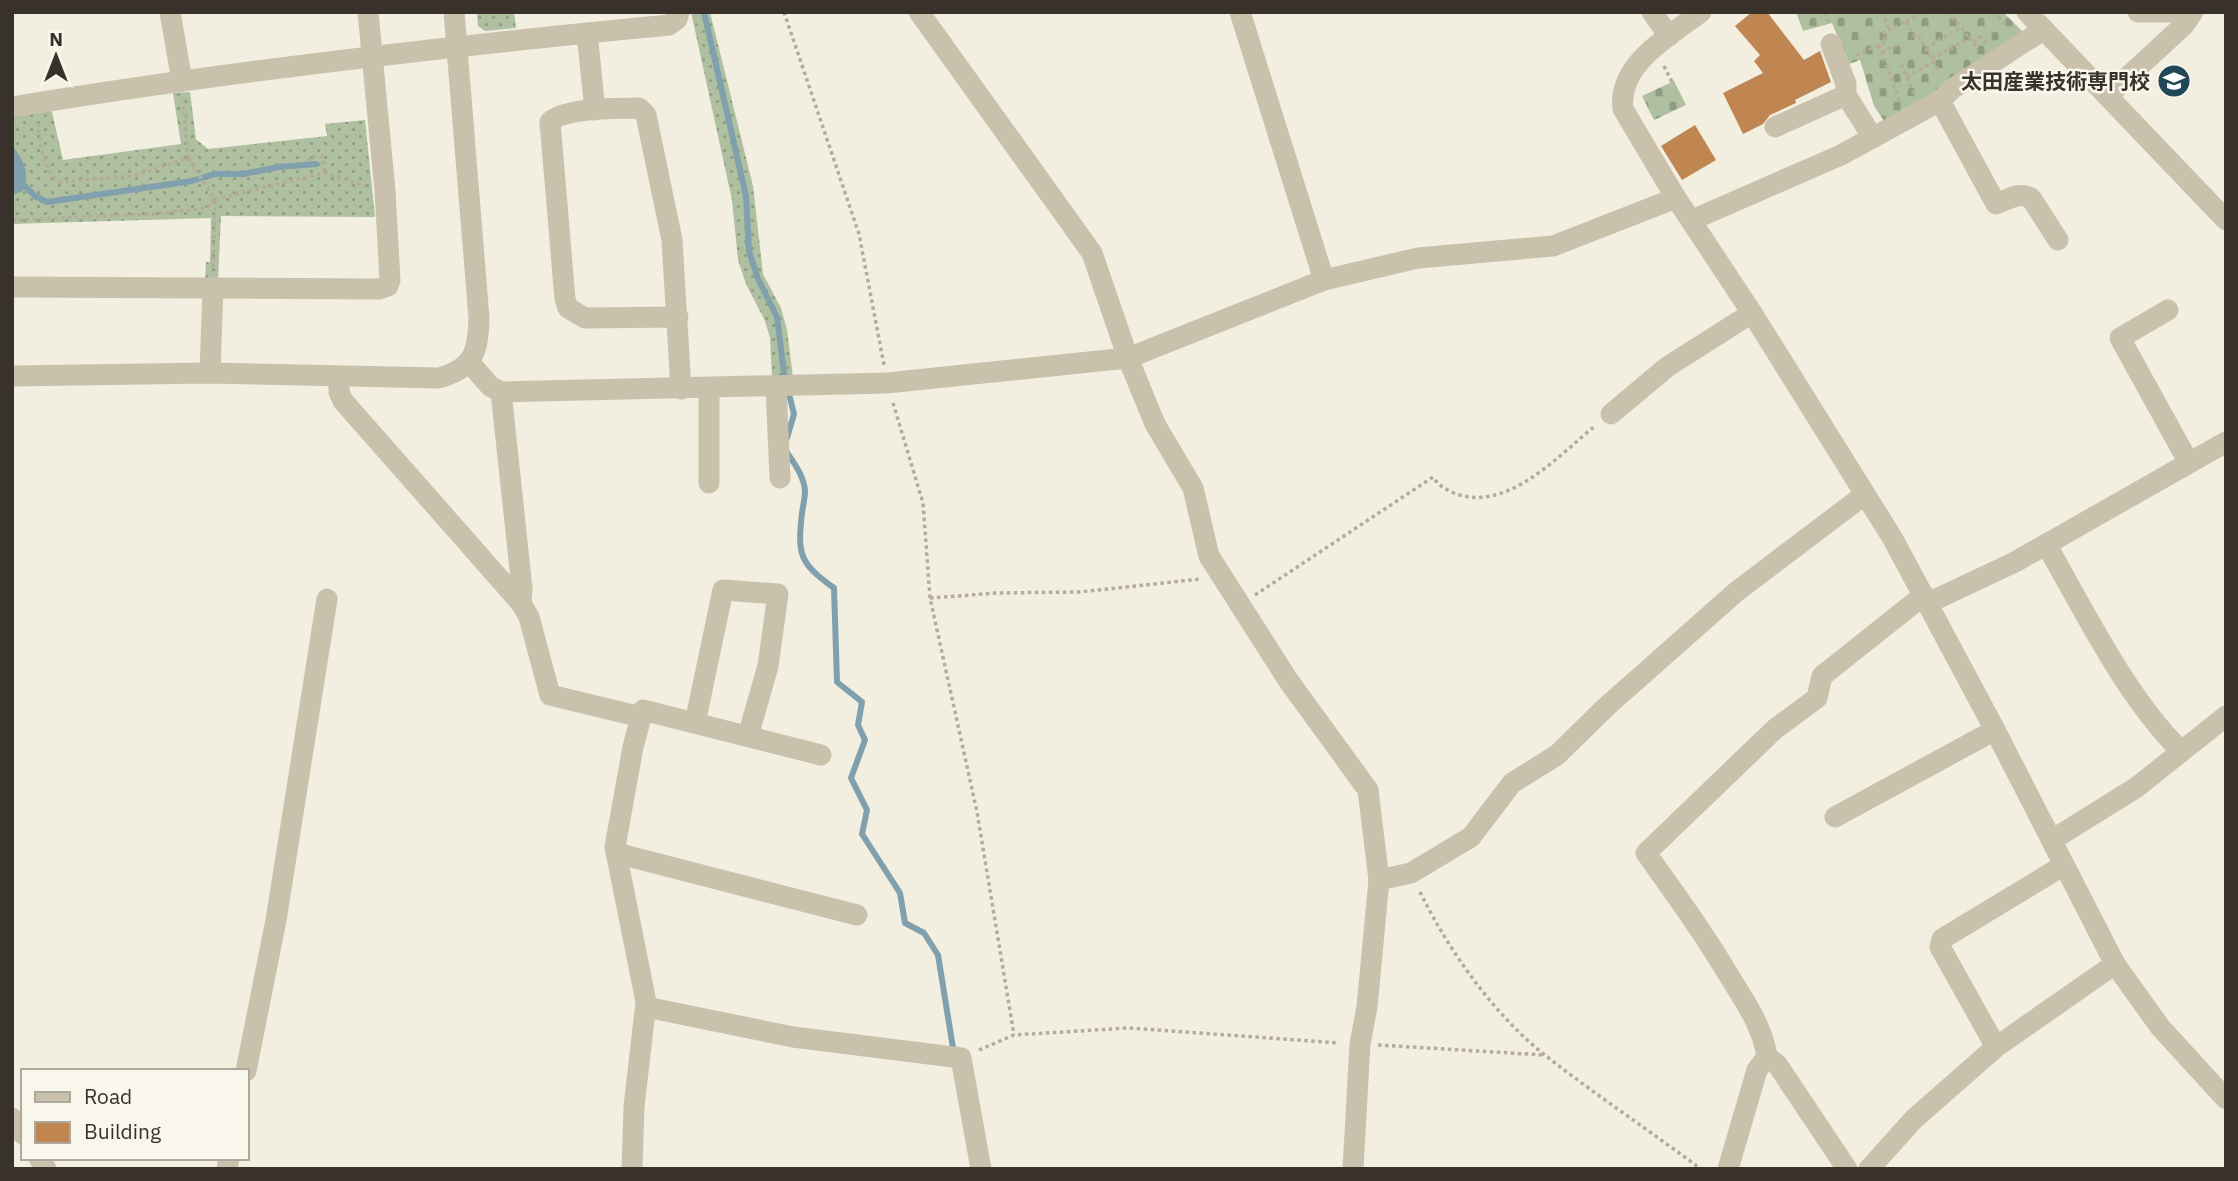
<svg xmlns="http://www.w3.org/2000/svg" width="2238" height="1181" font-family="'IBM Plex Sans','Noto Sans JP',sans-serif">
<defs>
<pattern id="grass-dots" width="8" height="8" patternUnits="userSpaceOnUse" patternTransform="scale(1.75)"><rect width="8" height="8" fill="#aec0a0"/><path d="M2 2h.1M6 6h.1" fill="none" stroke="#8f9d83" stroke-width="1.8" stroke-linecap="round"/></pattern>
<pattern id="cemetery-stones" width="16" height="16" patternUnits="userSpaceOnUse" patternTransform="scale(1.75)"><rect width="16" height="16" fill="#aec0a0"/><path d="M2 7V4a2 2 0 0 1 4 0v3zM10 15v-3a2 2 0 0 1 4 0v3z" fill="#8f9d83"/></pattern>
</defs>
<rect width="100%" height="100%" fill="#f2eee0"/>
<!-- grass -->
<g fill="url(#grass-dots)">
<polygon points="477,12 514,12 516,28 485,31 478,26"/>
<polygon points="691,12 710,12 753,186 763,274 781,308 787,330 793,377 772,376 770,338 765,321 746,284 738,260 732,200"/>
<polygon points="190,92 196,139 208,149 327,136 325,124 365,120 375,217 221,216 218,280 205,279 206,262 210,262 211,218 12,224 12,115 51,108 63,160 181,144 173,93"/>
</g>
<!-- cemetery -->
<g fill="url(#cemetery-stones)">
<polygon points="1796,12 2003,12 2023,32 1947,86 1886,124 1874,106 1860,60 1849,64 1832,23 1803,31"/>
<polygon points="1674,81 1686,105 1654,120 1642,96"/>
</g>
<!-- water -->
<path fill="#80a0ad" d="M12,145C24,161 30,172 23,191L12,195Z"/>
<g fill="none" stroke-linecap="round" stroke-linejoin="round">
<!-- stream -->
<g stroke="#80a0ad" stroke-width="6">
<polyline points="704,12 746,196 749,251 758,279 777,317 784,374 794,414 787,438"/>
<polyline points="25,186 35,196 47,202 192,181 214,174 243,174 279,167 316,164"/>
<path d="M786,451C794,463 804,476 805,491C805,498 803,506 802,513C797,556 800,563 834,588L837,682L862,702L858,725L865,740L851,778L867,810L862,834L900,893L905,923L924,933L938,955L954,1054"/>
</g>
</g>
<!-- building -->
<g fill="#bf8651">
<polygon points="1752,12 1767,12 1804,60 1820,51 1831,82 1795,100 1796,103 1770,115 1763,124 1743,134 1723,93 1763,73 1754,61 1760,55 1735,26"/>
<polygon points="1695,125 1716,160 1682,180 1661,146"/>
</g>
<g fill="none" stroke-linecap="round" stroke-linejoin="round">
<!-- path -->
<g stroke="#b5ab96" stroke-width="3.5" stroke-dasharray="3.5 3.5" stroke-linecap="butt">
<polyline points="784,12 859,234 884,365"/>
<polyline points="1825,12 1829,23"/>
<polyline points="1882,12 1890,30"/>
<polyline points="1947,12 1961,27"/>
<polyline points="1993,12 2009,28"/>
<polyline points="1906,21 1924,12"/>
<polyline points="1973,42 1980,37 1987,45"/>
<polyline points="1879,45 1899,100 1897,101"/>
<polyline points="1926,48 1961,27 1969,38"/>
<polyline points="1882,52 1897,45"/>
<polyline points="1856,55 1886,42 1882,34 1906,21 1914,35 1917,34 1940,72"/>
<polyline points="1932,59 1969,38 1977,47"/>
<polyline points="1901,65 1915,95"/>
<polyline points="1664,66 1672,82"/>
<polyline points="1907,77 1933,62"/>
<path d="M38,123C40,143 43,169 59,182L134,176L188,158L183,101"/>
<polyline points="188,158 215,199 324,173 366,186"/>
<polyline points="308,161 313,156 323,157 324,172"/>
<polyline points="12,220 154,214 207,208 215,199"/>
<polyline points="213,267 215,199"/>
<polyline points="893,403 923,503 930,598 977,812 1014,1035"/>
<path d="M1255,595L1433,477C1439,486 1445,489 1454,493C1506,514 1558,456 1595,426"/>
<polyline points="930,598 997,593 1079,592 1201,579"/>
<path d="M1420,892C1449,951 1494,1015 1546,1056C1596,1095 1650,1131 1701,1169"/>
<polyline points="1378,1045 1544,1055"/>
<polyline points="979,1050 1014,1035 1128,1028 1339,1043"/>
</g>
<!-- minor -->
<g stroke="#cac1ac" stroke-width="21">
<polyline points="170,12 182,81"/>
<polyline points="919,12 1092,253 1128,358 1324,280 1418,258 1553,246 1676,198"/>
<polyline points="1240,12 1324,280"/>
<polyline points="1652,12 1669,36"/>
<path d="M1701,12C1670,36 1617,64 1623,109L1676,198L1752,313L1893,539L1995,730L2115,964L2160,1027L2226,1099"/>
<polyline points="2027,12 2226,220"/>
<polyline points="2138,12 2181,12"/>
<polyline points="587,33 595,110"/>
<polyline points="1831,44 1846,84 1846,95 1873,138"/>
<polyline points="2107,96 2184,25 2193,12"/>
<path d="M1940,101L1996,204C2007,200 2020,191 2031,198L2058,240"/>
<path d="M12,107C230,71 449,46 669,25L677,19L679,12"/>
<polyline points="1775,127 1846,95"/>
<polyline points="1692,220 1841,155 1940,101 1952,89 2043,30"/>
<polyline points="12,287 379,289 388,286 390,280 385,191 368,12"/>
<polyline points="2168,310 2120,338 2189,463"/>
<path d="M678,317L585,318L568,308L565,299L550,122C566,107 617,109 639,108L646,115L672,240L681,389"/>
<polyline points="469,362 490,386 501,392 887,383 1128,358 1155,424 1193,488 1209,556 1288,680 1368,790 1379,880 1367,1007 1360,1044 1353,1169"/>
<polyline points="210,373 213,287"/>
<path d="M12,376L210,373L439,378C474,368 478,352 479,318L454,12"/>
<polyline points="339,376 339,392 343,401 521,603 529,617 550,695 641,717 633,747 615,847 646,1002 634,1107 632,1169"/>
<polyline points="776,387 780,478"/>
<polyline points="709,388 709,483"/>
<polyline points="501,392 522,588 521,603"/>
<polyline points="1611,414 1667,367 1752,313"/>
<path d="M2046,544C2085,612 2125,695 2180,750"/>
<polyline points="1928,603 2015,562 2226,442"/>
<polyline points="641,717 643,710 821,755"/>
<polyline points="695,723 723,590 778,594 768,666 748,736"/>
<polyline points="1835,817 1995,730"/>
<polyline points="2052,840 2137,787 2226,716"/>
<polyline points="616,853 857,915"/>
<polyline points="1379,880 1411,873 1471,837 1512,783 1557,755 1606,707 1736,592 1864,495"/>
<polyline points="646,1007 793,1037 961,1058 981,1169"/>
<polyline points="1996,1047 1940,947 1942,939 2064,865"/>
<polyline points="1767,1057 1777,1064 1847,1169"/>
<polyline points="246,1071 276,920 327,599"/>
<polyline points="12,1118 23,1134"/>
<polyline points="39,1158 46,1169"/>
<polyline points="227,1169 229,1158"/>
<path d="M1728,1169L1757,1070L1767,1057C1763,1028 1746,1003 1731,979C1705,935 1676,895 1646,853L1775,729L1817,698L1822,676L1924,595"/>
<polyline points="1869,1169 1914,1119 1996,1047 2115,964"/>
</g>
</g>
<!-- icons -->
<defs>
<symbol id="school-disc" viewBox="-11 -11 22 22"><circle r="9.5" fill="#224757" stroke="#f9f7ec"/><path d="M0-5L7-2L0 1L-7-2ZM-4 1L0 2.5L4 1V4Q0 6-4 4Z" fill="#fff"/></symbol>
</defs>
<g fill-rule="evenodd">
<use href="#school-disc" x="2155" y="62" width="38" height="38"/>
</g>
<g text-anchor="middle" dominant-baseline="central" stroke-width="5" stroke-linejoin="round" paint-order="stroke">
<!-- poi labels -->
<g font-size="21" font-weight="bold" fill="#38322b" stroke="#f9f7ec" text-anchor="end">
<text x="2150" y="81">太田産業技術専門校</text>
</g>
</g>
<!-- border -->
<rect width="2238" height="1181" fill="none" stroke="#38322b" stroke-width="28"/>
<!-- legend -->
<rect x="21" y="1069" width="228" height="91" fill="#f9f7ec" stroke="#aca89f" stroke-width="2"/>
<rect x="35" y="1092" width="35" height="10" fill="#cac1ac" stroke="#aca89f" stroke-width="2"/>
<text x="84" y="1104" font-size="21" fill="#38322b">Road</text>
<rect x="35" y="1122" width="35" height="21" fill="#bf8651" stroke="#aca89f" stroke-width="2"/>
<text x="84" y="1139" font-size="21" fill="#38322b">Building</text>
<!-- north arrow -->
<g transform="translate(56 56)" stroke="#f9f7ec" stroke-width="5" paint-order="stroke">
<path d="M0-5L12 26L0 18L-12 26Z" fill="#38322b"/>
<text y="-10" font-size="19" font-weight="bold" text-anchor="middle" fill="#38322b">N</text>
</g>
</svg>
